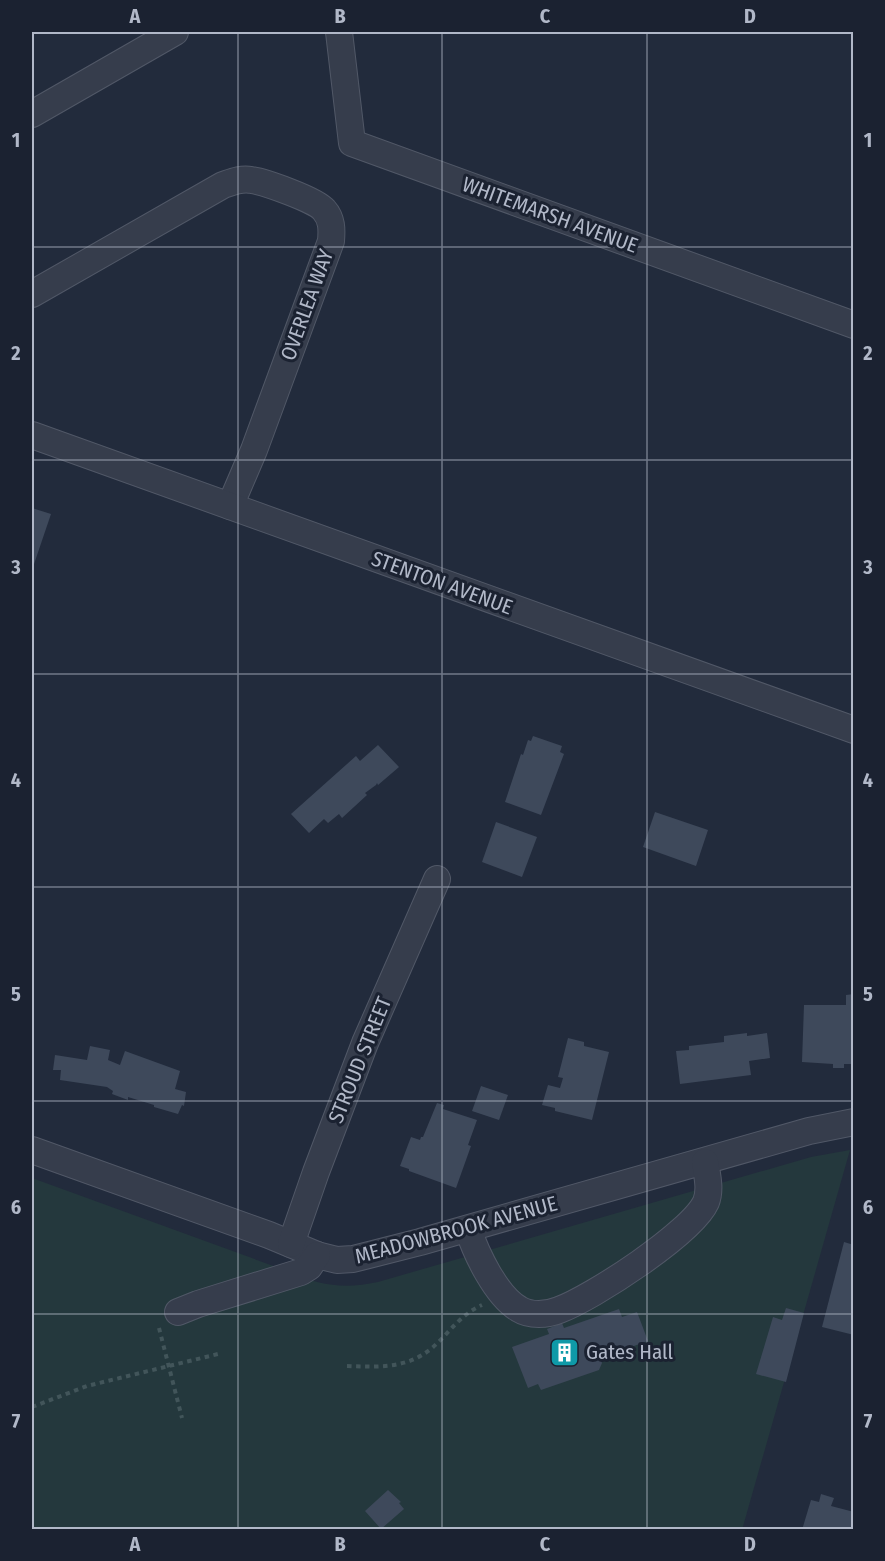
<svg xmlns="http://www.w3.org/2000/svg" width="885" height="1561" font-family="'Fira Sans Condensed',sans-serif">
<rect width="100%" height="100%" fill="#222b3c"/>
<!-- green -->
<path fill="#24383d" d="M850,1150L742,1530L32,1529V1178L290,1272C319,1286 346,1289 378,1282L811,1157Z"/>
<!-- building -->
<g fill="#3e495b">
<polygon points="32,508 51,514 32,570"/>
<polygon points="533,736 562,746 560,752 564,754 541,815 505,802 521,754 523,755 528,740 531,741"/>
<polygon points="378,745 399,767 378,785 377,783 376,785 365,793 367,795 342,818 339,814 328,823 324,819 309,833 291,814 356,756 360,761"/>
<polygon points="655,812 708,830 696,866 643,847"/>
<polygon points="496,822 537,837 522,877 482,862"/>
<polygon points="854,994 854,1064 844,1064 844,1068 833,1068 833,1064 802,1062 804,1005 846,1005 846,995"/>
<polygon points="747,1033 747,1036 767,1033 770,1058 749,1061 751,1075 680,1084 676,1051 689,1050 689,1046 724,1042 724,1036"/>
<polygon points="568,1038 584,1042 584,1046 609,1052 592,1120 555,1111 555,1108 542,1105 548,1085 560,1088 563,1078 558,1077"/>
<polygon points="90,1046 110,1050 108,1060 120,1065 125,1051 180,1071 175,1089 186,1092 184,1106 182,1105 178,1114 154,1107 154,1105 128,1097 128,1100 112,1094 113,1091 107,1087 60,1080 61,1070 53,1070 55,1055 87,1060"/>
<polygon points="481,1086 508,1095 499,1120 472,1111"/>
<polygon points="437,1103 444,1105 443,1109 477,1120 468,1145 471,1146 456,1188 409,1171 409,1169 400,1166 411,1137 420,1140 421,1137 423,1137"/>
<polygon points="844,1242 854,1245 854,1335 822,1327"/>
<polygon points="786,1308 804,1313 786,1382 756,1374 773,1317 782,1320"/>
<polygon points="619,1309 622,1317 637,1312 648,1341 600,1358 602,1363 599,1370 541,1390 538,1384 528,1388 512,1347 549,1334 547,1329 562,1323 564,1328"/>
<polygon points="388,1490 401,1502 399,1503 404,1509 381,1529 365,1511"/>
<polygon points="821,1494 834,1498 831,1506 854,1512 854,1530 802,1530 811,1500 819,1502"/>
</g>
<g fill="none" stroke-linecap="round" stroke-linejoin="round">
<defs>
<g id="minor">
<polyline points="339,32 352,143 854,325"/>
<polyline points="32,114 175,32"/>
<path d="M32,294L223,185C232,182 241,178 251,180C265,182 316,200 324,210C332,219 332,229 331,241L254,450L230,506"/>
<polyline points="32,435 854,730"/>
<polyline points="32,1150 269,1235 317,1255 337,1260 353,1259 420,1242 809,1131 854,1122"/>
<path d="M468,1229C476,1253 496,1296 519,1309C530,1316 547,1315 559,1310C592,1298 692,1233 706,1202C711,1189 707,1175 705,1162"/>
<polyline points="291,1244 316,1172 365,1043 437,879"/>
<polyline points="178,1312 198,1304 301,1272 309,1267 317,1255"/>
</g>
</defs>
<!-- minor casing -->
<use href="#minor" stroke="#515867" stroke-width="28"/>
<!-- path -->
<g stroke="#42555a" stroke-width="4" stroke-dasharray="4.5 4.5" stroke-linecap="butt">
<polyline points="159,1328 182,1418"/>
<path d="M347,1366C378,1367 407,1369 432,1348C449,1333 461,1314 482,1305"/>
<polyline points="32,1407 87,1386 218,1354"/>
</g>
<!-- minor -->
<use href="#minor" stroke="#363d4c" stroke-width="26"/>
</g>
<!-- grid -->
<path fill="none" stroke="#b1b8c8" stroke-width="1.5" stroke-opacity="0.55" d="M238,32V1530M442,32V1530M647,32V1530M32,247H854M32,460H854M32,674H854M32,887H854M32,1101H854M32,1314H854"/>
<!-- icons -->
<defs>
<symbol id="building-square" viewBox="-11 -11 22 22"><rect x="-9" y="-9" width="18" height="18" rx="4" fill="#0f9aa8" stroke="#1b2231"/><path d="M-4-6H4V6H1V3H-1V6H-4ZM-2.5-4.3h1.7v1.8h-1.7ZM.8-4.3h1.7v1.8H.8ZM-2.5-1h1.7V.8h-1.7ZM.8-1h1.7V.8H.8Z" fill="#fff"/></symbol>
</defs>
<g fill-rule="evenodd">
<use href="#building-square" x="548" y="1336" width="33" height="33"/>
</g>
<g text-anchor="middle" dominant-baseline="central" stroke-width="6" stroke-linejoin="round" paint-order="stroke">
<!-- street labels -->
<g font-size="21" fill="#b1b8c8" stroke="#1b2231">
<text transform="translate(550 215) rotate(20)">WHITEMARSH AVENUE</text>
<text transform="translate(307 305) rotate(-70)">OVERLEA WAY</text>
<text transform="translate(442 583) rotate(20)">STENTON AVENUE</text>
<text transform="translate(360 1060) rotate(-68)">STROUD STREET</text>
<text transform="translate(456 1230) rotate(-15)">MEADOWBROOK AVENUE</text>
</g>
<!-- poi labels -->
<g font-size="21" fill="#b1b8c8" stroke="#1b2231" text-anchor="start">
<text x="586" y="1352">Gates Hall</text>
</g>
</g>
<!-- border -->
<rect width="885" height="1561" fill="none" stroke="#1b2231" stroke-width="66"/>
<rect x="33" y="33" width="819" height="1495" fill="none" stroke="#b1b8c8" stroke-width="2"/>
<g font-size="20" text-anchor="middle" font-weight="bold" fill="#b1b8c8">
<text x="135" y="23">A</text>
<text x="340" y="23">B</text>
<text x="545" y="23">C</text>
<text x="750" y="23">D</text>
<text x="16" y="147">1</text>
<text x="868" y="147">1</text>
<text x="16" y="360">2</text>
<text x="868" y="360">2</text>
<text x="16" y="574">3</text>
<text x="868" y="574">3</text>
<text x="16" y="787">4</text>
<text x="868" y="787">4</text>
<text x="16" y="1001">5</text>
<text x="868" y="1001">5</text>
<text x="16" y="1214">6</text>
<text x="868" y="1214">6</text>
<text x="16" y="1428">7</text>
<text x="868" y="1428">7</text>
<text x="135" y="1551">A</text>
<text x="340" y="1551">B</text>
<text x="545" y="1551">C</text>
<text x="750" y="1551">D</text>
</g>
</svg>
